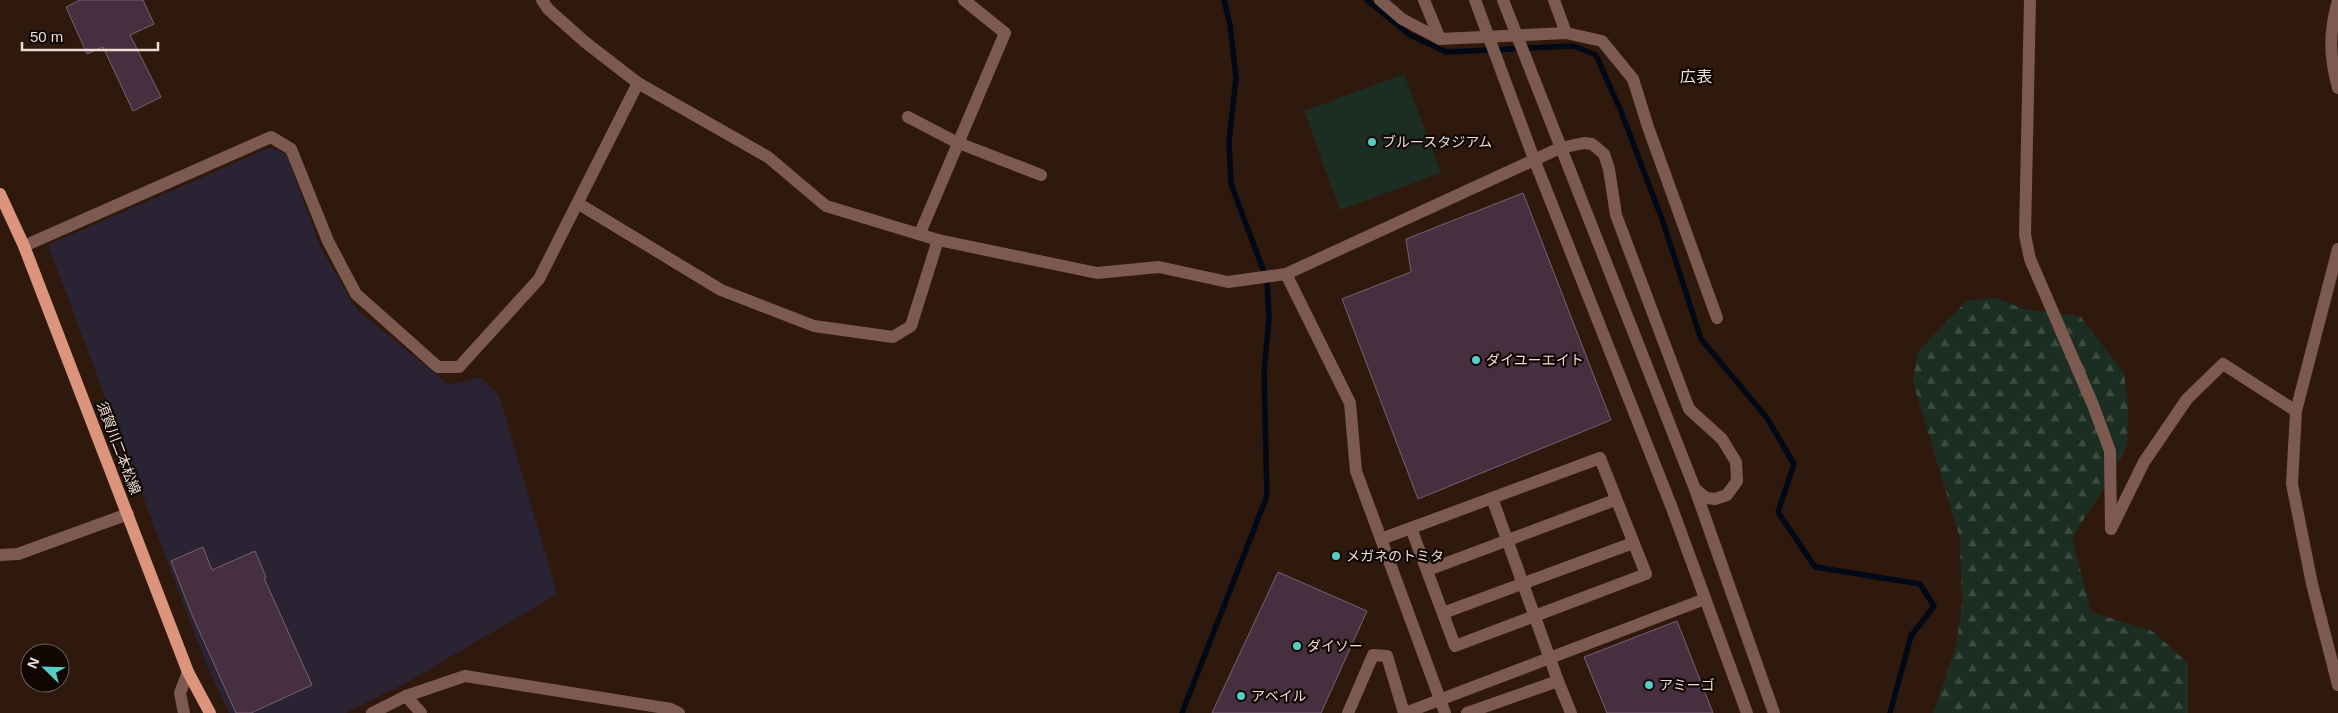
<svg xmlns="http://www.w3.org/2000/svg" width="2338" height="713" font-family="Arial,'Noto Sans JP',sans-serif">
<defs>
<pattern id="forest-firs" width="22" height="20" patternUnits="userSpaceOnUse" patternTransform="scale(1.25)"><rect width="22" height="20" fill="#1c2e24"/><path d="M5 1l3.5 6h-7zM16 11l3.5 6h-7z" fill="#3d4c43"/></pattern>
</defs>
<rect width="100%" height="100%" fill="#2f190d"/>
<!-- industrial -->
<polygon fill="#2a2333" points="269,148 286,153 320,246 356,309 449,385 480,377 499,395 557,594 408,682 345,713 229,713 206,664 48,245"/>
<!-- forest -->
<polygon fill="url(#forest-firs)" points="1996,298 2024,309 2080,316 2124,373 2128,404 2127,445 2105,487 2072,537 2091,612 2152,631 2188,663 2188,713 1933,713 1956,647 1962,604 1960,539 1913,382 1917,353 1966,301"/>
<!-- pitch -->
<polygon fill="#1c2e24" points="1404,74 1441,173 1340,210 1304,111"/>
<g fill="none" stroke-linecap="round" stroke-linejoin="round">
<!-- stream -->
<g stroke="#000915" stroke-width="5.5">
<polyline points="1367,0 1410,35 1446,52 1574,46 1596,55 1620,109 1662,219 1701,339 1767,418 1794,464 1778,512 1815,567 1920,584 1934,606 1911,636 1890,713"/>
<polyline points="1182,713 1267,496 1264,372 1269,318 1267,280 1231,184 1229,142 1236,78 1230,25 1224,0"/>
</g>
</g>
<!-- building -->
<g fill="#462f3e" stroke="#7b6171">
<polygon points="80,0 143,0 154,24 130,35 161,97 133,111 103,47 87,54 66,7"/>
<polygon points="1523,193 1611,420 1418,499 1342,299 1411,272 1406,239"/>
<polygon points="203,547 212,570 255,551 266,577 264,578 312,685 251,713 236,713 192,615 171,561"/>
<polygon points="1278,572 1367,611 1321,713 1212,713"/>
<polygon points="1677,621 1713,713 1607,713 1584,657"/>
</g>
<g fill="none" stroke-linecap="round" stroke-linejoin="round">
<!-- minor -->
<g stroke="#7d5a4f" stroke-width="12">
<polyline points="542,0 548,9 585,42 638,83 768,157 826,206 938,240 1097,273 1159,267 1228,282 1286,274 1560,148 1584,143 1592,144 1604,154 1609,169 1616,215 1689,409 1722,439 1736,462 1737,481 1727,495 1715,499 1706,498 1695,489"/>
<polyline points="1380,0 1402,19 1440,39 1566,33 1602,41 1633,79 1648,127 1717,318"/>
<polyline points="1424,0 1440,39"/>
<polyline points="1475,0 1534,159 1672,508 1747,713"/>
<polyline points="1503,0 1695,489 1774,713"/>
<polyline points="1554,0 1566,33"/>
<polyline points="2030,0 2025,235 2030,259 2093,405 2110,451 2111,529 2144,462 2187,399 2223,364 2296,411"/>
<path d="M2338,0C2329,33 2329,55 2338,88"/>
<polyline points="908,117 956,142 1041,175"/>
<polyline points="579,204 721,290 814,326 893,337 911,326 938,240"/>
<polyline points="920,233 1005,33 964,0"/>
<polyline points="24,246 271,137 291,149 328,241 356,294 438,367 459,367 539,279 638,83"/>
<polyline points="2338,249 2296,411 2292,484 2312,584 2338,685"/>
<polyline points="1286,274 1350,403 1356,471 1445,713"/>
<polyline points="1492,498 1558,681"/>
<polyline points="1381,539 1411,528 1600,458 1646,574 1455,646 1411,528"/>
<polyline points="0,555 18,554 128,514"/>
<polyline points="1428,570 1615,500"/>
<polyline points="1443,613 1633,543"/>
<polyline points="406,696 421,713"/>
<polyline points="184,713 180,693 188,672"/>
<polyline points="372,713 406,696 465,676 671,709 679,713"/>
<polyline points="1348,713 1373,655 1387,656 1404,713"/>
<polyline points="1405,713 1705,599"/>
<polyline points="1467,713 1558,681 1571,713"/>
</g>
<!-- major -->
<polyline stroke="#dc957c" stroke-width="12" points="0,194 24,246 188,672 210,713"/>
</g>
<!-- markers -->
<g fill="#55cec6" stroke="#100703" stroke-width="2">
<circle cx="1372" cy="142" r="5"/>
<circle cx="1476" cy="360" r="5"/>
<circle cx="1336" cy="556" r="5"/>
<circle cx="1297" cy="646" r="5"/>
<circle cx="1649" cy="685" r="5"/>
<circle cx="1241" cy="696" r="5"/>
</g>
<g text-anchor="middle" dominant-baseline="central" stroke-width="4.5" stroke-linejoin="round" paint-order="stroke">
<!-- poi labels -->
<g font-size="14" fill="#edddd5" stroke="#100703" text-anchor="start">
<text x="1382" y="142">ブルースタジアム</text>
<text x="1486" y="360">ダイユーエイト</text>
<text x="1346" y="556">メガネのトミタ</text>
<text x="1307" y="646">ダイソー</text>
<text x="1659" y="685">アミーゴ</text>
<text x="1251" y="696">アベイル</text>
</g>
<!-- street labels -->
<g font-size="14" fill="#edddd5" stroke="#100703">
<text transform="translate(119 448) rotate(69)">須賀川二本松線</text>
</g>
<!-- quarter labels -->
<g font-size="16" fill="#edddd5" stroke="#100703">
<text x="1696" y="76">広表</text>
</g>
</g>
<!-- north arrow -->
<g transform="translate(45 668) rotate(293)"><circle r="24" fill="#100703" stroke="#685d57"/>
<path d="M0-4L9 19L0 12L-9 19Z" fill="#55cec6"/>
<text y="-8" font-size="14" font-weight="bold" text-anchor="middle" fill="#edddd5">N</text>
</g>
<!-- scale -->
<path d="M22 42v8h136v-8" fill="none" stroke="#edddd5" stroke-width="2.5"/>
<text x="30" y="42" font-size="15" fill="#edddd5" stroke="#100703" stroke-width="4" paint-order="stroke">50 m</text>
</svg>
